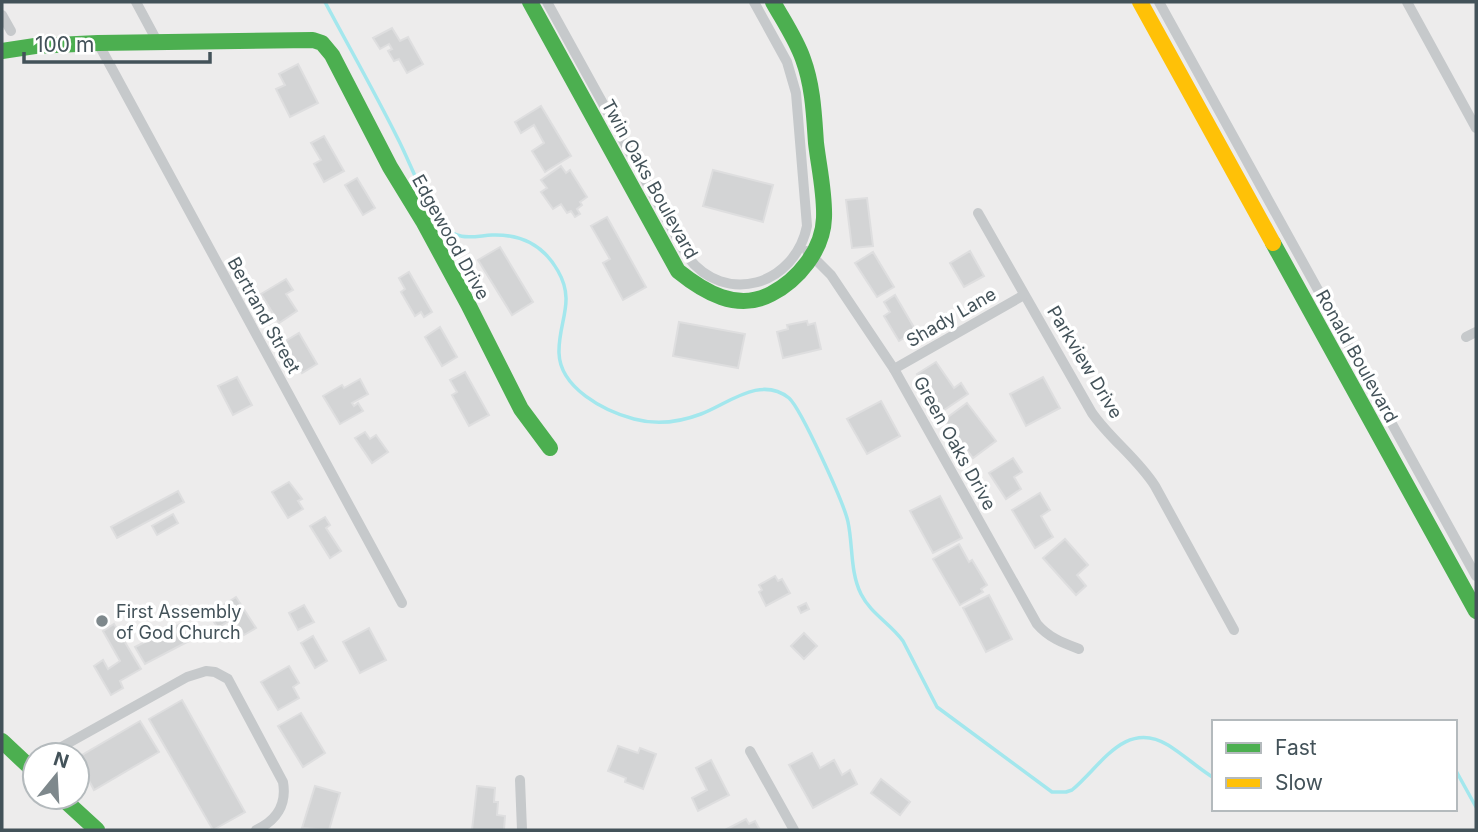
<svg xmlns="http://www.w3.org/2000/svg" width="1478" height="832" font-family="Inter,sans-serif">
<rect width="100%" height="100%" fill="#edecec"/>
<g fill="none" stroke-linecap="round" stroke-linejoin="round">
<!-- stream -->
<g stroke="#a3e7ed" stroke-width="3.5">
<path d="M325,2C349,47 374,91 397,137C412,166 422,199 444,225C457,242 474,236 492,235C521,234 544,246 558,271C576,302 558,322 559,353C560,388 604,411 634,419C656,425 680,422 701,414C728,404 760,375 789,398C801,409 844,503 848,522C853,545 850,572 861,594C871,614 890,623 903,641L937,707L1052,792H1066L1072,790C1101,766 1125,719 1168,745C1184,755 1198,768 1214,778"/>
<polyline points="1455,769 1476,807"/>
</g>
</g>
<!-- building -->
<g fill="#d3d4d5" stroke="#dededf" stroke-width="2">
<polygon points="392,28 400,41 408,37 423,64 407,73 399,59 394,61 388,51 392,49 389,44 380,49 373,38"/>
<polygon points="298,64 318,103 290,117 276,89 285,85 279,74"/>
<polygon points="541,106 571,156 545,172 532,151 544,143 534,125 521,133 515,122"/>
<polygon points="324,136 344,171 324,182 314,164 321,160 311,143"/>
<polygon points="561,166 566,173 570,170 587,197 580,202 582,205 577,209 580,214 575,217 571,211 567,213 561,204 553,209 541,192 547,188 541,180"/>
<polygon points="713,170 773,185 763,222 703,206"/>
<polygon points="357,178 375,208 363,215 345,185"/>
<polygon points="867,198 873,246 852,248 846,200"/>
<polygon points="607,217 646,287 623,300 603,263 610,259 591,226"/>
<polygon points="500,247 533,302 512,315 478,260"/>
<polygon points="970,251 984,276 964,287 950,263"/>
<polygon points="873,252 894,287 877,297 855,263"/>
<polygon points="409,272 432,312 424,317 421,312 415,316 401,292 405,289 399,278"/>
<polygon points="286,279 293,290 286,294 297,311 279,323 261,294"/>
<polygon points="895,295 916,331 899,341 884,316 890,312 884,302"/>
<polygon points="807,321 808,325 815,323 821,349 783,358 777,332 788,329 787,325"/>
<polygon points="679,322 745,334 738,368 673,356"/>
<polygon points="440,327 457,357 442,366 425,337"/>
<polygon points="299,333 317,364 302,373 284,342"/>
<polygon points="936,362 954,388 961,383 968,394 941,412 917,374"/>
<polygon points="465,372 489,415 469,426 452,395 457,392 450,380"/>
<polygon points="237,377 252,405 233,415 218,386"/>
<polygon points="1043,377 1060,408 1026,426 1010,394"/>
<polygon points="360,379 368,394 352,403 354,406 358,403 363,411 340,424 323,396 342,385 344,388"/>
<polygon points="881,401 900,436 867,454 847,419"/>
<polygon points="967,403 996,441 973,458 944,420"/>
<polygon points="365,432 370,439 376,435 388,452 372,463 355,438"/>
<polygon points="1013,458 1022,472 1014,477 1021,489 1006,499 989,473"/>
<polygon points="289,482 302,499 298,501 303,509 288,518 272,492"/>
<polygon points="178,491 184,502 117,538 111,527"/>
<polygon points="1040,493 1050,510 1041,516 1053,537 1035,548 1012,510"/>
<polygon points="940,496 962,538 933,553 910,511"/>
<polygon points="173,514 178,523 157,535 152,526"/>
<polygon points="325,517 330,525 326,528 341,551 330,558 310,526"/>
<polygon points="1065,539 1088,565 1077,575 1086,586 1076,595 1043,558"/>
<polygon points="959,544 969,562 972,560 987,585 981,589 983,592 960,605 933,559"/>
<polygon points="775,576 778,581 782,579 790,593 766,606 759,592 762,590 759,585"/>
<polygon points="989,595 1012,639 986,652 963,608"/>
<polygon points="236,597 256,628 244,635 233,618 218,628 209,614"/>
<polygon points="806,603 809,609 801,613 798,607"/>
<polygon points="304,605 314,622 298,630 289,613"/>
<polygon points="114,624 141,669 120,681 123,688 111,695 94,666 103,660 108,669 120,661 103,631"/>
<polygon points="180,624 189,641 145,664 135,647"/>
<polygon points="369,628 386,660 360,673 343,642"/>
<polygon points="804,633 817,646 804,659 791,646"/>
<polygon points="313,636 327,661 315,668 301,643"/>
<polygon points="289,666 299,683 293,687 299,698 278,710 261,682"/>
<polygon points="182,700 245,812 213,830 149,719"/>
<polygon points="301,713 325,753 303,767 278,726"/>
<polygon points="140,721 159,752 94,790 77,758"/>
<polygon points="618,746 638,753 640,748 656,754 643,789 625,782 626,778 608,771"/>
<polygon points="812,753 820,768 834,760 842,775 850,770 857,784 813,808 789,765"/>
<polygon points="711,760 729,795 698,811 692,798 707,790 696,768"/>
<polygon points="881,779 910,802 900,815 871,793"/>
<polygon points="315,786 340,793 329,830 302,828"/>
<polygon points="477,786 495,788 494,802 498,802 497,815 505,816 504,830 472,830"/>
<polygon points="746,819 749,824 755,821 760,830 725,830"/>
</g>
<g fill="none" stroke-linecap="round" stroke-linejoin="round">
<!-- street -->
<g stroke="#c6c9cb" stroke-width="10">
<polyline points="136,2 157,41"/>
<path d="M547,2L687,256C725,307 795,285 807,226L796,93L787,62L754,2"/>
<polyline points="1159,2 1476,576"/>
<polyline points="1407,2 1476,128"/>
<polyline points="2,15 11,31"/>
<polyline points="98,43 402,603"/>
<path d="M978,213L1092,413C1111,440 1137,458 1155,486L1234,630"/>
<path d="M807,251L831,275L894,369L1037,624C1049,638 1063,643 1079,649"/>
<polyline points="1466,337 1476,332"/>
<polyline points="894,369 1024,295"/>
<polyline points="750,751 794,830"/>
<path d="M51,755L56,750L187,677L206,671L215,672L228,679L283,782C287,805 276,821 256,830"/>
<polyline points="520,780 522,830"/>
</g>
<!-- fast -->
<g stroke="#4caf50" stroke-width="16">
<path d="M530,2L678,271C704,292 737,312 771,294C798,280 823,250 824,218C825,194 819,168 816,143C814,115 813,86 803,59C796,39 783,20 773,2"/>
<polyline points="2,51 35,46 98,43 313,40 322,43 332,55 390,167 423,221 468,304 521,409 550,448"/>
<polyline points="1273,243 1476,611"/>
<polyline points="2,741 35,772"/>
<polyline points="61,797 97,830"/>
</g>
<!-- slow -->
<polyline stroke="#ffc107" stroke-width="16" points="1140,2 1273,243"/>
</g>
<!-- markers -->
<circle fill="#7e888c" stroke="#fff" stroke-width="2.5" cx="102" cy="621" r="7"/>
<g text-anchor="middle" dominant-baseline="central" stroke-width="7" stroke-linejoin="round" paint-order="stroke">
<!-- street labels -->
<g font-size="18" fill="#435259" stroke="#fff">
<text transform="translate(650 179) rotate(61)">Twin Oaks Boulevard</text>
<text transform="translate(451 237) rotate(61)">Edgewood Drive</text>
<text transform="translate(264 315) rotate(61)">Bertrand Street</text>
<text transform="translate(951 317) rotate(-30)">Shady Lane</text>
<text transform="translate(1357 356) rotate(61)">Ronald Boulevard</text>
<text transform="translate(1085 362) rotate(59)">Parkview Drive</text>
<text transform="translate(955 443) rotate(61)">Green Oaks Drive</text>
</g>
<!-- poi labels -->
<g font-size="18" fill="#435259" stroke="#fff" text-anchor="start">
<text x="116" y="611">First Assembly<tspan x="116" dy="21">of God Church</tspan></text>
</g>
</g>
<!-- border -->
<rect width="1478" height="832" fill="none" stroke="#435259" stroke-width="7"/>
<!-- legend -->
<rect x="1212" y="720" width="245" height="91" fill="#ffffff" stroke="#b4babd" stroke-width="2"/>
<rect x="1226" y="743" width="35" height="10" fill="#4caf50" stroke="#b4babd" stroke-width="2"/>
<text x="1275" y="755" font-size="21" fill="#435259">Fast</text>
<rect x="1226" y="778" width="35" height="10" fill="#ffc107" stroke="#b4babd" stroke-width="2"/>
<text x="1275" y="790" font-size="21" fill="#435259">Slow</text>
<!-- north arrow -->
<g transform="translate(56 776) rotate(18)"><circle r="33" fill="#ffffff" stroke="#b4babd" stroke-width="2"/>
<path d="M0-5L12 26L0 18L-12 26Z" fill="#7e888c"/>
<text y="-10" font-size="19" font-weight="bold" text-anchor="middle" fill="#435259">N</text>
</g>
<!-- scale -->
<path d="M24 52v10h186v-10" fill="none" stroke="#435259" stroke-width="3.5"/>
<text x="35" y="52" font-size="21" fill="#435259" stroke="#ffffff" stroke-width="5" paint-order="stroke">100 m</text>
</svg>
